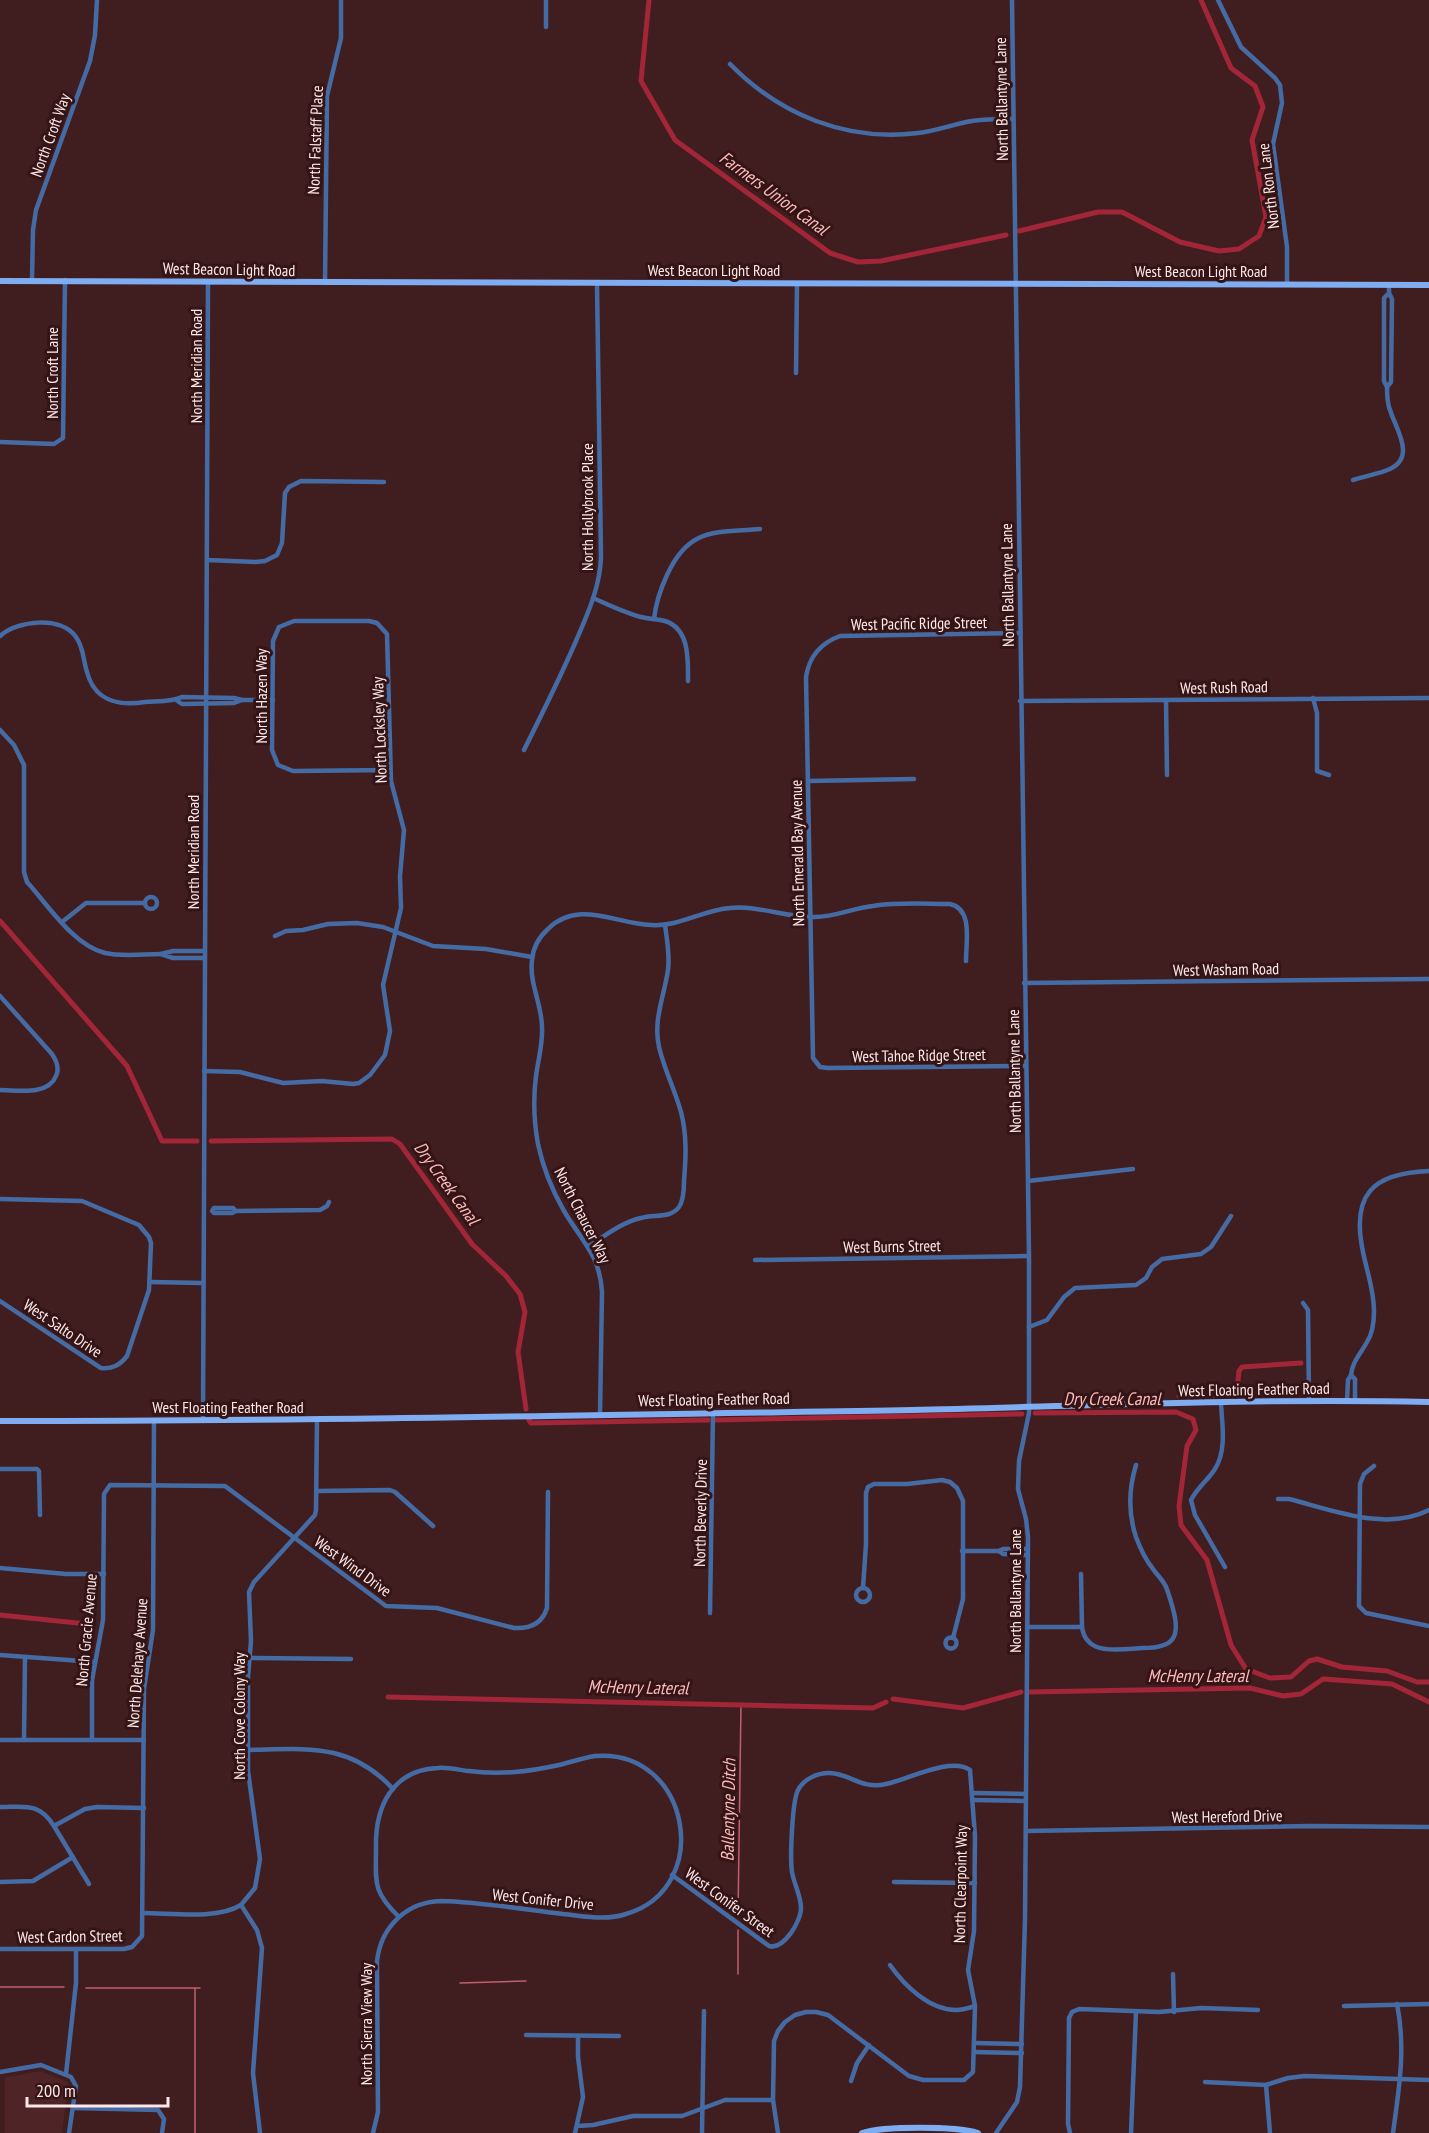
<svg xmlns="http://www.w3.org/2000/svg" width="1429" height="2133" font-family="'PT Sans Narrow',sans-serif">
<rect width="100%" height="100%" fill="#401e20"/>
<!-- built -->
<polygon fill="#4e2427" points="40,2071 68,2082 62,2133 5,2133 5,2078"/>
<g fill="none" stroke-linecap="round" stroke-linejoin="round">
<!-- stream -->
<g stroke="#be606d" stroke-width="1.5">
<polyline points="738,1916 741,1705"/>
<polyline points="738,1974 738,1930"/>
<polyline points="460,1983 526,1981"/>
<polyline points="0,1987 64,1987"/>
<polyline points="86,1988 200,1988"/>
<polyline points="195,1988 195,2133"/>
</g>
<!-- canal -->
<g stroke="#a32538" stroke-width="5">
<polyline points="649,0 641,81 675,140 830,253 858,262 881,261 1006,235"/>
<polyline points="1019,231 1098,212 1122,212 1180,242 1219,251 1239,249 1259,236 1266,217 1252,140 1263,107 1255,86 1231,68 1201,0"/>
<polyline points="0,921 127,1066 162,1141 197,1141"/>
<polyline points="211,1141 392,1139 400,1144 472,1244 506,1276 520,1294 525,1312 518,1352 526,1409"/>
<polyline points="1179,1396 1229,1395 1237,1390 1239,1371 1242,1367 1301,1363"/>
<polyline points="1035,1413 1176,1412 1193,1419 1196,1430 1187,1446 1179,1506 1181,1525 1207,1560 1231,1645 1246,1669 1270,1678 1291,1677 1309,1661 1317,1659 1342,1667 1387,1671 1417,1682 1429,1682"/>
<polyline points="529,1420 531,1423 708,1420"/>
<polyline points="715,1420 1022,1414"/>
<polyline points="0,1615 87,1624"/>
<polyline points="1029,1692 1250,1688 1283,1696 1301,1694 1323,1679 1392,1684 1429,1702"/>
<polyline points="388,1697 873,1708 886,1702"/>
<polyline points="893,1699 963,1708 1021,1692"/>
</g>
<!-- minor -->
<g stroke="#456ba4" stroke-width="4.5">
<polyline points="1218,0 1241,47 1275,78 1280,85 1282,103 1273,144 1287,247 1287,285"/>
<polyline points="546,27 546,0"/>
<path d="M730,64C780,115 847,142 918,133C936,131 954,124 972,121C985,119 1000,119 1013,119"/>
<polyline points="32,280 33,230 36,210 90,61 95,35 97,0"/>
<polyline points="325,283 327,96 341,38 341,0"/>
<polyline points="1389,293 1384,298 1384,381 1387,387 1391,382 1392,299 1389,293 1389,286"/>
<polyline points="796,373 797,284"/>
<polyline points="0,442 54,444 63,438 65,280"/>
<path d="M1353,480C1365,476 1379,474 1390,469C1416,457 1396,429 1390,410C1387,403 1387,395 1387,387"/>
<polyline points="207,560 256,562 265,561 277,555 282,543 285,493 289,487 301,481 384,482"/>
<path d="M593,598C609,605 625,613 641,617C649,619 657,619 665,621C690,629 688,660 688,681"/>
<path d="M654,619C656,602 660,590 667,575C689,527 715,533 760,529"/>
<path d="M1020,633L840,636C821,643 809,657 806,677L813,1058L820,1067L828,1068L1025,1066"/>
<path d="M0,636C18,620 61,616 76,637C84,648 83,660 87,672C95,702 119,706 145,702C157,701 172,702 182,697L234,698L242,700L234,703L182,704L176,700"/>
<polyline points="1313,698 1317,713 1317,771 1329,775"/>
<polyline points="242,700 273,700"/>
<polyline points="1166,700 1167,775"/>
<polyline points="1020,701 1429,698"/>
<path d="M0,730L14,745L24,765V872L27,882C48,905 74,946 105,953C122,957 143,954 161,954"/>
<path d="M524,750C542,714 560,678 576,641C588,613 600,587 601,557L597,284"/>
<polyline points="808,781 914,779"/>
<circle cx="151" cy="903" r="6"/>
<polyline points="62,922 86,903 145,903"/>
<polyline points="275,936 286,931 303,930 328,924 357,923 383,927 433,946 486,949 532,957"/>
<polyline points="205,958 173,958 161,954 173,951 205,951"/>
<polyline points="1024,983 1429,979"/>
<path d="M0,996L52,1054C56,1060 60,1068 56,1076C48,1096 17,1090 0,1090"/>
<polyline points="204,1071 240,1072 283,1083 322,1081 353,1084 359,1083 370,1075 385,1055 390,1031 383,985 401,908 400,876 404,830 391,781 387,634 377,623 369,621 294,621 279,627 273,641 272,750 278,765 293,771 390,770"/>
<polyline points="1028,1181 1133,1169"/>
<path d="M0,1199L82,1201L139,1225L149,1237L151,1243L149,1290L127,1356C120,1365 113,1369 101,1368L0,1301"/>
<polyline points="236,1211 233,1208 214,1208 212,1211 214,1213 232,1213 236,1211 320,1210 327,1206 329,1202"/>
<path d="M589,1246C605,1236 622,1222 641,1218C654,1214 670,1219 679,1207C684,1200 684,1189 684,1181C686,1157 687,1135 681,1112C675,1090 664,1069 659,1047C653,1020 664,997 668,970C670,955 667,940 665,925"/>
<polyline points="755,1260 1029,1256"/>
<polyline points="150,1282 203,1283"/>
<polyline points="1303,1303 1308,1310 1309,1402"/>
<polyline points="1029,1327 1047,1320 1064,1297 1075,1288 1136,1285 1146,1278 1152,1267 1162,1259 1201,1254 1211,1247 1231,1216"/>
<path d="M1351,1375C1352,1362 1361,1353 1367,1342C1373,1333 1374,1322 1374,1311C1374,1290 1367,1272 1363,1252C1351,1195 1372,1173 1429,1171"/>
<polyline points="1347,1401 1348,1380 1351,1375 1355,1379 1355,1401"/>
<path d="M1221,1403C1222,1424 1227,1450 1215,1469C1208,1480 1197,1488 1191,1500L1195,1515L1225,1567"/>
<path d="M600,1415L602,1292C600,1255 581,1240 564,1211C552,1190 543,1168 538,1144C534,1122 533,1099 536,1076C538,1060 543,1044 542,1027C542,1005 529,983 532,960C533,948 539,937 548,929C578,899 616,924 651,925C679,927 703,910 730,908C759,905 786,918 815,917C835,917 853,908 873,906C898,902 924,904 950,904C973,909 966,941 966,961"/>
<polyline points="203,1421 208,283"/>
<polyline points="1374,1466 1364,1474 1360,1484 1359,1606 1366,1613 1429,1626"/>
<polyline points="0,1469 37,1469 39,1471 40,1515"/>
<polyline points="317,1491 390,1490 395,1492 433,1526"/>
<path d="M1278,1499H1289C1333,1510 1386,1532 1429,1510"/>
<polyline points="962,1551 999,1551"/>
<polyline points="1028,1555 1003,1554 999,1551 1003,1549 1028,1549"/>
<polyline points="0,1568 66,1574 104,1574"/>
<path d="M1081,1574L1082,1627C1086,1657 1121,1649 1143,1648C1173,1648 1181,1638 1173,1609C1171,1602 1169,1594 1166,1587C1163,1580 1157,1575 1153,1569C1145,1559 1140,1548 1136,1537C1128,1513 1129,1488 1136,1465"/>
<polyline points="863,1588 866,1544 866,1493 868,1487 874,1484 907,1484 942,1480 950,1482 957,1488 963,1501 963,1599 953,1638"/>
<circle cx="863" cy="1595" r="7"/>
<polyline points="710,1613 713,1413"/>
<polyline points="1028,1627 1082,1627"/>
<circle cx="951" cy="1643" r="5.5"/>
<polyline points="0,1655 95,1662"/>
<polyline points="250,1658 351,1659"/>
<polyline points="0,1740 144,1740"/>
<polyline points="24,1740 25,1657"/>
<path d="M92,1740V1680L103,1620L104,1494L110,1485L225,1486L386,1606L437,1608L514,1628C530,1629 542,1624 547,1608L548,1492"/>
<path d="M248,1750C306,1749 350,1742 393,1789"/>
<polyline points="972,1793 1026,1794"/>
<polyline points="972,1800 1026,1801"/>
<path d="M0,1807C25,1807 39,1802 54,1826L85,1809L97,1807L144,1808"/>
<polyline points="54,1826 89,1884"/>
<polyline points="1026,1831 1310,1826 1429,1827"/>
<path d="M672,1875L769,1946C784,1950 801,1921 801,1908C801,1896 794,1884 792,1872C790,1858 792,1802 798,1790C804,1779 817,1773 829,1773C850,1773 861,1790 886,1784C906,1780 952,1756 970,1770L975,1836L974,1931L968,1970L975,2006L973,2072L964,2080H923L909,2076L828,2015L816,2012H806L795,2015L785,2022L778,2031L774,2041L773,2100L778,2133"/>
<polyline points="0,1882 33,1881 73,1857"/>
<polyline points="894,1882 975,1883"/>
<path d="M143,1913C172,1913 216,1920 241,1905"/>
<polyline points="0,1949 124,1949 132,1947 142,1936 144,1689 153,1630 154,1421"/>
<path d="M890,1965C904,1985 929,2010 956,2010C962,2010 969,2008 975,2006"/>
<polyline points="1173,1974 1174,2012"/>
<polyline points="1344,2006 1429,2004"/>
<polyline points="526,2035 619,2036"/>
<polyline points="974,2043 1022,2044"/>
<polyline points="974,2052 1022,2053"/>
<polyline points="0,2072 41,2065 71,2077 76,2086 69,2133"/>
<polyline points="66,2074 76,1983 76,1949"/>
<polyline points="851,2081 857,2063 869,2045"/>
<polyline points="1205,2082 1266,2085 1288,2078 1305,2076 1429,2080"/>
<polyline points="1266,2085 1270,2133"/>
<polyline points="74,2108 158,2110 164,2119 162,2133"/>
<polyline points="577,2126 593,2125 633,2116 682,2116 725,2100 773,2100"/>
<polyline points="260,2133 253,2073 262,1948 257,1930 241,1905 255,1888 260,1859 248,1771 248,1677 251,1641 249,1592 254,1582 315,1515 316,1510 317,1420"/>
<path d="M373,2133L378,2112L377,1961C381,1927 406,1902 441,1901C481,1902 522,1909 563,1914C584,1916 605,1921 626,1914C715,1888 690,1748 595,1756C583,1758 571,1762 559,1765C545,1768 530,1771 515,1772C500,1773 484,1773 469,1771C459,1770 448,1767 438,1768C392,1770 375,1807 376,1848C376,1882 372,1891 399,1917"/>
<polyline points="575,2133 583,2097 578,2057 578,2036"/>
<polyline points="702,2133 704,2011"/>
<polyline points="996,2133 1017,2102 1020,2087 1025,1919 1028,1537 1026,1519 1018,1489 1019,1461 1029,1413 1029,1256 1012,0"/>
<polyline points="1070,2133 1068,2124 1069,2018 1072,2012 1079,2009 1159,2012 1201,2008 1258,2010"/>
<polyline points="1131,2133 1136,2012"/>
<path d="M1393,2133C1399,2089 1406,2048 1397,2004"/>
</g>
<!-- major -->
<g stroke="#7eadf2" stroke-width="6">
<polyline points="0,281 1429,285"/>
<path d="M0,1421C304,1421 608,1415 912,1410C1084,1406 1257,1398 1429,1402"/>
<path d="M862,2133C884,2126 955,2126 978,2133"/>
</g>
</g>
<g text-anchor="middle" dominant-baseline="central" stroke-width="6" stroke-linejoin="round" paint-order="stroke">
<!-- street labels -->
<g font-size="16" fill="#fce8e8" stroke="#351416">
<text transform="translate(1001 99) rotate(-91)">North Ballantyne Lane</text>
<text transform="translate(50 135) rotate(-70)">North Croft Way</text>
<text transform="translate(315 140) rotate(-88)">North Falstaff Place</text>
<text transform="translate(1268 186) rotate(-97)">North Ron Lane</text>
<text transform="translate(229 269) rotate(1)">West Beacon Light Road</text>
<text x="714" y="270">West Beacon Light Road</text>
<text x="1201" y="271">West Beacon Light Road</text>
<text transform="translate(196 366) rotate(-90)">North Meridian Road</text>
<text transform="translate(52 373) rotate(-90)">North Croft Lane</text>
<text transform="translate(587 507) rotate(-90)">North Hollybrook Place</text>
<text transform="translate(1007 585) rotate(-91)">North Ballantyne Lane</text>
<text transform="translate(919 623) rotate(-1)">West Pacific Ridge Street</text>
<text transform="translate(1224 687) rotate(-1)">West Rush Road</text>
<text transform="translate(261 696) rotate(-90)">North Hazen Way</text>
<text transform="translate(379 730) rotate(-92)">North Locksley Way</text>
<text transform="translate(193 852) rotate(-90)">North Meridian Road</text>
<text transform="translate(797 853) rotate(-91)">North Emerald Bay Avenue</text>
<text transform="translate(1226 969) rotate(-1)">West Washam Road</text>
<text transform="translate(919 1055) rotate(-1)">West Tahoe Ridge Street</text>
<text transform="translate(1014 1071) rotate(-91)">North Ballantyne Lane</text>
<text transform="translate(583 1215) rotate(63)">North Chaucer Way</text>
<text transform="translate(892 1246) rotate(-1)">West Burns Street</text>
<text transform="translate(63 1328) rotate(34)">West Salto Drive</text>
<text transform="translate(1254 1389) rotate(-1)">West Floating Feather Road</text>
<text transform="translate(714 1399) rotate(-1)">West Floating Feather Road</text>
<text x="228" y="1407">West Floating Feather Road</text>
<text transform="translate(700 1513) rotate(-89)">North Beverly Drive</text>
<text transform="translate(353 1566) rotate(36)">West Wind Drive</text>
<text transform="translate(1015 1591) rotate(-90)">North Ballantyne Lane</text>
<text transform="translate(86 1630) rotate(-85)">North Gracie Avenue</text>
<text transform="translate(137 1663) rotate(-86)">North Delehaye Avenue</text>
<text transform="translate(239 1716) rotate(-90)">North Cove Colony Way</text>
<text transform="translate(1227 1816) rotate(-1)">West Hereford Drive</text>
<text transform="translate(960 1884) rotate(-89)">North Clearpoint Way</text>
<text transform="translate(543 1899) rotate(6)">West Conifer Drive</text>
<text transform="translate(730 1902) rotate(36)">West Conifer Street</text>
<text transform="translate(70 1936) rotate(-1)">West Cardon Street</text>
<text transform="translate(366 2024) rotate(-90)">North Sierra View Way</text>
</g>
<!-- water labels -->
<g font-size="18" font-style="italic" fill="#fcbabb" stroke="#351416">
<text transform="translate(774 193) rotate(36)">Farmers Union Canal</text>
<text transform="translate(447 1183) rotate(54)">Dry Creek Canal</text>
<text x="1112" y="1398">Dry Creek Canal</text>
<text x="1198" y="1675">McHenry Lateral</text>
<text transform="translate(638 1687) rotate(1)">McHenry Lateral</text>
<text transform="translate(728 1810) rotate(-89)">Ballentyne Ditch</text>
</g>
</g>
<!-- scale -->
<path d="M27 2097v9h141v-9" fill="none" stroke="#fce8e8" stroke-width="3"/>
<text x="36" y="2097" font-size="18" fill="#fce8e8" stroke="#351416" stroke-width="4.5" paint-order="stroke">200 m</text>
</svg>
